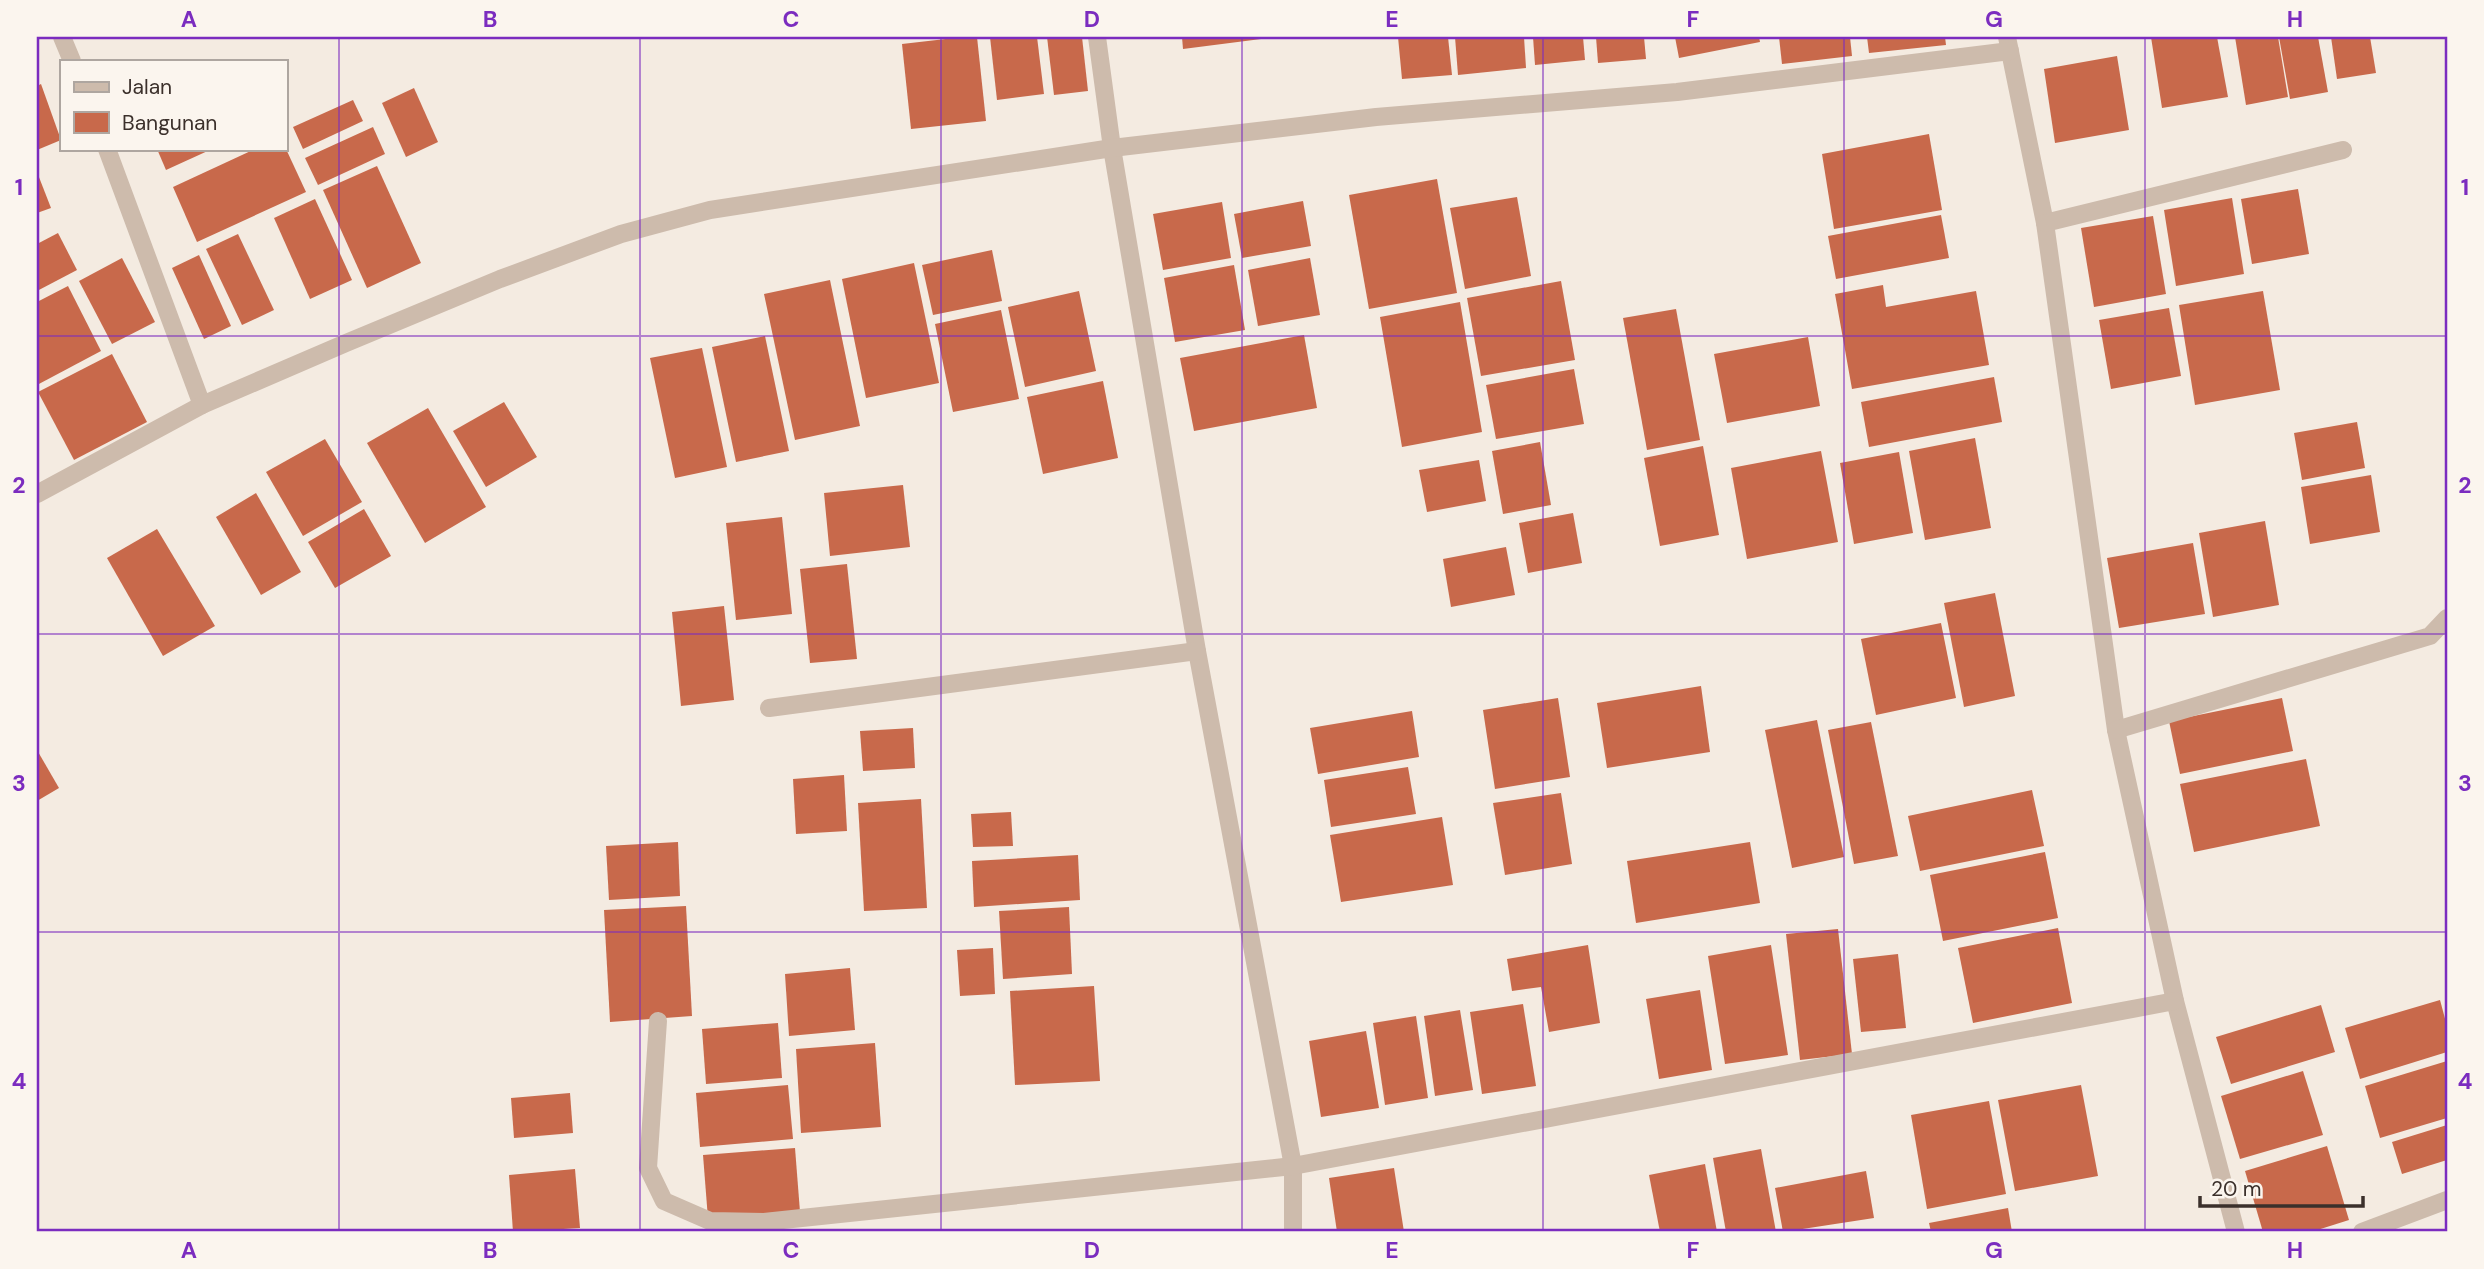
<svg xmlns="http://www.w3.org/2000/svg" width="2484" height="1269" font-family="'DM Sans',sans-serif">
<rect width="100%" height="100%" fill="#f4ebe1"/>
<!-- building -->
<g fill="#c8694b">
<polygon points="963,37 977,37 986,121 911,129 902,44"/>
<polygon points="990,37 1037,37 1044,94 997,100"/>
<polygon points="1047,37 1082,37 1088,91 1054,95"/>
<polygon points="1182,37 1261,37 1261,39 1183,49"/>
<polygon points="1398,37 1448,37 1452,75 1402,79"/>
<polygon points="1455,37 1524,37 1526,68 1458,75"/>
<polygon points="1533,37 1583,37 1585,60 1535,65"/>
<polygon points="1596,37 1644,37 1646,59 1598,63"/>
<polygon points="1675,37 1759,37 1760,42 1679,58"/>
<polygon points="1779,37 1850,37 1852,56 1782,64"/>
<polygon points="1867,37 1945,37 1946,45 1869,53"/>
<polygon points="2151,37 2217,37 2228,97 2162,108"/>
<polygon points="2235,37 2278,37 2288,97 2246,105"/>
<polygon points="2279,37 2318,37 2328,92 2290,99"/>
<polygon points="2331,37 2370,37 2376,73 2337,79"/>
<polygon points="2117,56 2129,130 2055,143 2044,69"/>
<polygon points="41,84 61,140 37,150 37,86"/>
<polygon points="414,88 438,142 406,157 382,103"/>
<polygon points="353,100 363,121 303,149 293,127"/>
<polygon points="373,127 385,154 318,185 305,158"/>
<polygon points="1929,134 1942,210 1834,229 1822,154"/>
<polygon points="157,149 212,149 166,170"/>
<polygon points="255,149 286,149 306,192 197,242 173,187"/>
<polygon points="377,166 421,263 367,288 323,190"/>
<polygon points="37,172 51,208 37,213"/>
<polygon points="1437,179 1457,293 1369,309 1349,195"/>
<polygon points="2298,189 2309,254 2252,264 2241,199"/>
<polygon points="1517,197 1531,276 1465,289 1450,208"/>
<polygon points="2232,198 2244,274 2176,286 2164,210"/>
<polygon points="315,199 352,280 310,299 274,218"/>
<polygon points="1303,201 1311,246 1242,258 1234,214"/>
<polygon points="1222,202 1231,258 1163,270 1153,214"/>
<polygon points="1941,215 1949,258 1836,279 1828,236"/>
<polygon points="2153,216 2166,294 2094,307 2081,228"/>
<polygon points="58,233 77,270 37,291 37,244"/>
<polygon points="238,234 274,310 242,325 206,249"/>
<polygon points="992,250 1002,301 933,315 922,265"/>
<polygon points="199,255 231,326 204,339 172,268"/>
<polygon points="122,258 155,322 112,344 79,281"/>
<polygon points="1310,258 1320,315 1258,326 1248,270"/>
<polygon points="914,263 939,383 866,398 842,279"/>
<polygon points="1234,265 1245,330 1175,342 1164,278"/>
<polygon points="830,280 860,426 795,440 764,294"/>
<polygon points="1561,281 1575,360 1481,376 1467,298"/>
<polygon points="1883,285 1886,307 1976,291 1989,365 1852,389 1835,294"/>
<polygon points="68,286 101,351 37,385 37,302"/>
<polygon points="1079,291 1096,371 1025,387 1008,307"/>
<polygon points="2263,291 2280,390 2195,405 2179,305"/>
<polygon points="1460,302 1482,432 1402,447 1380,317"/>
<polygon points="2169,308 2181,376 2111,389 2099,320"/>
<polygon points="1676,309 1700,440 1647,450 1623,318"/>
<polygon points="1001,310 1019,399 953,412 935,324"/>
<polygon points="1304,335 1317,408 1194,431 1180,358"/>
<polygon points="765,336 789,451 736,462 712,347"/>
<polygon points="1808,337 1820,406 1727,423 1714,354"/>
<polygon points="702,348 727,467 675,478 650,358"/>
<polygon points="112,354 147,422 74,460 38,392"/>
<polygon points="1574,369 1584,424 1496,439 1486,385"/>
<polygon points="1994,377 2002,422 1869,447 1861,402"/>
<polygon points="1103,381 1118,458 1043,474 1027,397"/>
<polygon points="504,402 537,457 486,487 453,431"/>
<polygon points="428,408 486,507 425,543 367,443"/>
<polygon points="2357,422 2365,468 2302,480 2294,433"/>
<polygon points="1975,438 1991,528 1925,540 1909,451"/>
<polygon points="325,439 362,502 303,536 266,472"/>
<polygon points="1540,442 1551,505 1503,514 1492,451"/>
<polygon points="1703,446 1719,535 1660,546 1644,458"/>
<polygon points="1821,451 1838,542 1747,559 1731,468"/>
<polygon points="1899,452 1913,533 1854,544 1840,463"/>
<polygon points="1479,460 1486,501 1427,512 1419,470"/>
<polygon points="2371,475 2380,532 2310,544 2301,487"/>
<polygon points="903,485 910,547 830,556 824,493"/>
<polygon points="256,493 301,572 261,595 216,517"/>
<polygon points="364,509 391,556 335,588 308,542"/>
<polygon points="1573,513 1582,563 1528,573 1519,523"/>
<polygon points="782,517 792,614 736,620 726,523"/>
<polygon points="2265,521 2279,605 2213,617 2199,533"/>
<polygon points="157,529 215,626 163,656 107,558"/>
<polygon points="2193,543 2205,614 2119,628 2107,558"/>
<polygon points="1506,547 1515,595 1451,607 1443,559"/>
<polygon points="847,564 857,659 810,663 800,569"/>
<polygon points="1995,593 2015,696 1964,707 1944,603"/>
<polygon points="724,606 734,700 681,706 672,612"/>
<polygon points="1941,623 1956,698 1876,715 1861,639"/>
<polygon points="1701,686 1710,752 1607,768 1597,703"/>
<polygon points="1558,698 1570,777 1495,789 1483,710"/>
<polygon points="2282,698 2293,751 2180,774 2169,721"/>
<polygon points="1412,711 1419,757 1318,774 1310,728"/>
<polygon points="1817,720 1844,857 1792,868 1765,730"/>
<polygon points="1871,722 1898,856 1854,864 1828,730"/>
<polygon points="913,728 915,768 863,771 860,731"/>
<polygon points="37,750 59,788 37,801"/>
<polygon points="2306,759 2320,826 2194,852 2180,784"/>
<polygon points="1408,767 1416,814 1331,827 1324,780"/>
<polygon points="844,775 847,831 796,834 793,779"/>
<polygon points="2032,790 2044,846 1920,871 1908,816"/>
<polygon points="1561,793 1572,864 1505,875 1493,803"/>
<polygon points="921,799 927,908 864,911 858,803"/>
<polygon points="1011,812 1013,846 973,847 971,814"/>
<polygon points="1442,817 1453,885 1341,902 1330,835"/>
<polygon points="678,842 680,896 609,900 606,846"/>
<polygon points="1750,842 1760,903 1636,923 1627,861"/>
<polygon points="2045,852 2058,918 1943,941 1930,875"/>
<polygon points="1078,855 1080,900 974,907 972,861"/>
<polygon points="686,906 692,1016 610,1022 604,910"/>
<polygon points="1069,907 1072,974 1003,979 999,911"/>
<polygon points="2058,928 2072,1003 1973,1023 1958,948"/>
<polygon points="1838,929 1852,1054 1800,1060 1786,934"/>
<polygon points="1588,945 1600,1023 1549,1032 1541,987 1512,991 1507,959"/>
<polygon points="1771,945 1788,1055 1725,1064 1708,956"/>
<polygon points="993,948 995,994 960,996 957,950"/>
<polygon points="1898,954 1906,1028 1861,1032 1853,959"/>
<polygon points="850,968 855,1030 789,1036 785,974"/>
<polygon points="1094,986 1100,1081 1015,1085 1010,991"/>
<polygon points="1700,990 1712,1070 1659,1079 1646,999"/>
<polygon points="2440,1000 2447,1026 2447,1052 2360,1079 2345,1028"/>
<polygon points="1523,1004 1536,1086 1482,1094 1470,1012"/>
<polygon points="2321,1005 2335,1052 2231,1084 2216,1037"/>
<polygon points="1460,1010 1473,1090 1435,1096 1424,1016"/>
<polygon points="1416,1016 1428,1098 1385,1105 1373,1023"/>
<polygon points="778,1023 782,1078 706,1084 702,1029"/>
<polygon points="1366,1031 1379,1108 1321,1117 1309,1041"/>
<polygon points="875,1043 881,1127 801,1133 796,1049"/>
<polygon points="2447,1061 2447,1118 2380,1138 2365,1086"/>
<polygon points="2303,1071 2323,1135 2240,1159 2221,1096"/>
<polygon points="788,1085 793,1139 700,1147 696,1093"/>
<polygon points="2081,1085 2098,1176 2015,1191 1998,1100"/>
<polygon points="570,1093 573,1133 514,1138 511,1098"/>
<polygon points="1989,1101 2006,1194 1927,1209 1911,1115"/>
<polygon points="2447,1125 2447,1160 2402,1174 2392,1142"/>
<polygon points="2327,1146 2349,1220 2311,1232 2263,1232 2245,1171"/>
<polygon points="795,1148 800,1212 708,1219 703,1155"/>
<polygon points="1761,1149 1776,1232 1726,1232 1713,1158"/>
<polygon points="1705,1164 1717,1232 1660,1232 1649,1175"/>
<polygon points="1394,1168 1404,1232 1337,1232 1329,1178"/>
<polygon points="575,1169 580,1228 513,1232 509,1175"/>
<polygon points="1866,1171 1874,1218 1783,1232 1775,1188"/>
<polygon points="2008,1208 2012,1232 1931,1232 1929,1223"/>
</g>
<g fill="none" stroke-linecap="round" stroke-linejoin="round">
<!-- minor -->
<g stroke="#cdbbac" stroke-width="18">
<polyline points="62,37 72,61"/>
<polyline points="1097,37 1112,148 1197,651 1293,1166 1293,1232"/>
<polyline points="2007,37 2045,223 2116,730 2175,1001 2236,1232"/>
<polyline points="107,149 202,405"/>
<polyline points="2045,223 2343,150"/>
<polyline points="37,494 202,405 346,343 500,279 621,234 710,210 1112,148 1376,117 1677,92 2010,51"/>
<polyline points="769,708 1197,651"/>
<polyline points="2116,730 2430,636 2447,618"/>
<polyline points="658,1021 648,1168 664,1201 710,1221 764,1222 1293,1166 2175,1001"/>
<polyline points="2362,1232 2447,1200"/>
</g>
</g>
<!-- grid -->
<path fill="none" stroke="#7b2cbf" stroke-width="2" stroke-opacity="0.55" d="M339,37V1232M640,37V1232M941,37V1232M1242,37V1232M1543,37V1232M1844,37V1232M2145,37V1232M37,336H2447M37,634H2447M37,932H2447"/>
<!-- border -->
<rect width="2484" height="1269" fill="none" stroke="#fbf5ee" stroke-width="77"/>
<!-- legend -->
<rect x="60" y="60" width="228" height="91" fill="#fbf5ee" stroke="#aea6a0" stroke-width="2"/>
<rect x="74" y="82" width="35" height="10" fill="#cdbbac" stroke="#aea6a0" stroke-width="2"/>
<text x="122" y="94" font-size="21" fill="#3b302b">Jalan</text>
<rect x="74" y="112" width="35" height="21" fill="#c8694b" stroke="#aea6a0" stroke-width="2"/>
<text x="122" y="130" font-size="21" fill="#3b302b">Bangunan</text>
<!-- scale -->
<path d="M2200 1196v10h163v-10" fill="none" stroke="#3b302b" stroke-width="3.5"/>
<text x="2211" y="1196" font-size="21" fill="#3b302b" stroke="#fbf5ee" stroke-width="5" paint-order="stroke">20 m</text>
<rect x="38" y="38" width="2408" height="1192" fill="none" stroke="#7b2cbf" stroke-width="2.5"/>
<g font-size="23" text-anchor="middle" font-weight="bold" fill="#7b2cbf">
<text x="189" y="27">A</text>
<text x="490" y="27">B</text>
<text x="791" y="27">C</text>
<text x="1092" y="27">D</text>
<text x="1392" y="27">E</text>
<text x="1693" y="27">F</text>
<text x="1994" y="27">G</text>
<text x="2295" y="27">H</text>
<text x="19" y="195">1</text>
<text x="2465" y="195">1</text>
<text x="19" y="493">2</text>
<text x="2465" y="493">2</text>
<text x="19" y="791">3</text>
<text x="2465" y="791">3</text>
<text x="19" y="1089">4</text>
<text x="2465" y="1089">4</text>
<text x="189" y="1258">A</text>
<text x="490" y="1258">B</text>
<text x="791" y="1258">C</text>
<text x="1092" y="1258">D</text>
<text x="1392" y="1258">E</text>
<text x="1693" y="1258">F</text>
<text x="1994" y="1258">G</text>
<text x="2295" y="1258">H</text>
</g>
</svg>
